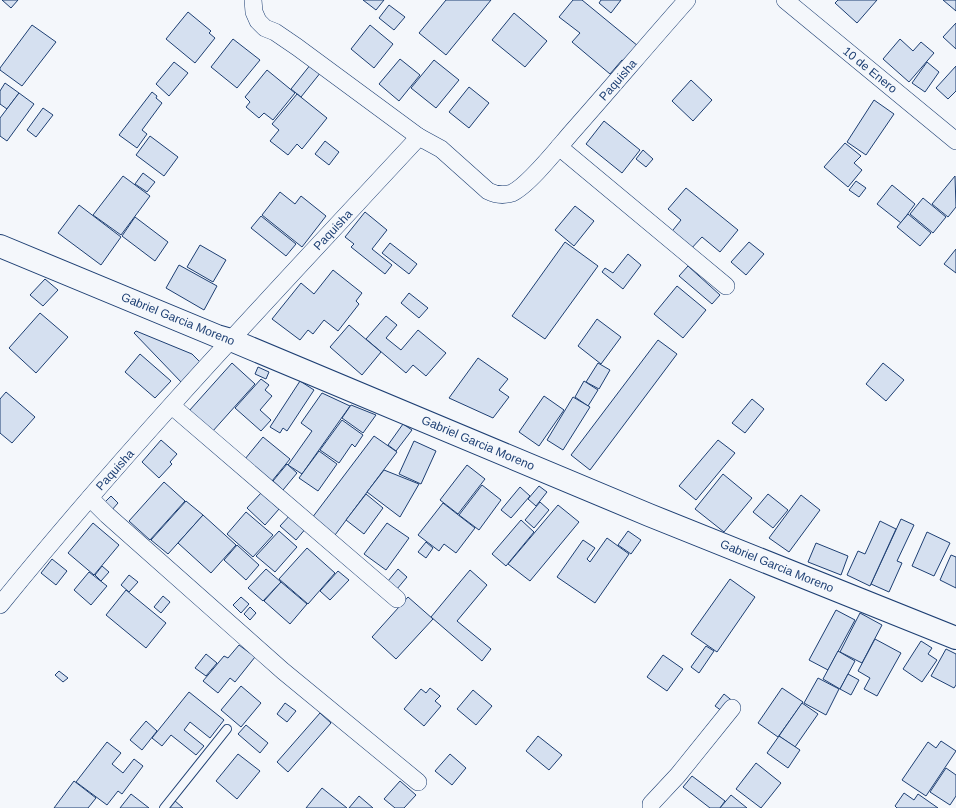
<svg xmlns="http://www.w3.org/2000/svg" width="956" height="808" font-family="Arial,sans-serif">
<rect width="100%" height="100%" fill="#f4f7fb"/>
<!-- building -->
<g fill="#d5e0f0" stroke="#1d3f73">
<polygon points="2,0 18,0 11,8"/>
<polygon points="363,0 384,0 376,10"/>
<polygon points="446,0 491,0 446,55 419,33"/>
<polygon points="573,0 582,0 638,46 625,62 622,60 610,74 572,42 580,33 559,17"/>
<polygon points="601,0 621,0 611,13 599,3"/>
<polygon points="838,0 877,0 857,23 835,3"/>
<polygon points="943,0 956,0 956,11"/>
<polygon points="389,5 405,17 394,30 379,18"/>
<polygon points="188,12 211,31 209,33 215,38 195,63 166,39"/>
<polygon points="514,13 547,41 525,67 492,40"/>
<polygon points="956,23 956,49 943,37"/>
<polygon points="32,25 56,42 22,86 0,70 0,68"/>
<polygon points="370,25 393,44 374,68 351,49"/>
<polygon points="233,39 260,60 237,88 211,67"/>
<polygon points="900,39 913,51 921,42 934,53 909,82 883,59"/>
<polygon points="400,59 420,75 399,101 379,84"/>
<polygon points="434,60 459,80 436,108 411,88"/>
<polygon points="174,62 188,73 169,96 156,84"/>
<polygon points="927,62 939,72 925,92 912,83"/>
<polygon points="311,64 321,72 301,97 291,89"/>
<polygon points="956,66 956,91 948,99 936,88"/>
<polygon points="267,70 295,93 273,120 264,113 259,118 246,107 250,102 245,97"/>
<polygon points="691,80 712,100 693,121 672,101"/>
<polygon points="5,83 19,93 7,109 0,104 0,91"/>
<polygon points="469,87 489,103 469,128 449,112"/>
<polygon points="152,92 157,96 156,98 162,103 142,130 147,134 137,148 119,135"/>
<polygon points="19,93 34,104 7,141 0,136 0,118"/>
<polygon points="297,94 327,118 302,149 297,144 288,155 270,141 279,130 272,124"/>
<polygon points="874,100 894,114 866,155 847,142"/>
<polygon points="43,108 53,115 36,137 27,130"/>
<polygon points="604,121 640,150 622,173 586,144"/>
<polygon points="150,136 178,157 164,176 136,155"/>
<polygon points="325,141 339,152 329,165 315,154"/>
<polygon points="845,143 861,156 854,163 862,170 848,187 824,167"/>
<polygon points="643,150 653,159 646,167 636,159"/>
<polygon points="143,173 155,182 147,192 135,184"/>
<polygon points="123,176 150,196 121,235 93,215"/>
<polygon points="955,176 956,207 948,217 932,204"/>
<polygon points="856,181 866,188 859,197 849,190"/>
<polygon points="892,185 915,204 901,223 877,204"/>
<polygon points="686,188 738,230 720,252 702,237 689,251 669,235 681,220 668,209"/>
<polygon points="280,192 295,204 301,196 326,216 302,247 262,215"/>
<polygon points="923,198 946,217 933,233 910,214"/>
<polygon points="79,205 121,237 101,265 58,233"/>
<polygon points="575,206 594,221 574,246 555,230"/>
<polygon points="365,212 387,230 372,249 392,265 385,274 351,247 354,244 345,237"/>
<polygon points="908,214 931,233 920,246 897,227"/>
<polygon points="261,216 296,244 286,256 251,228"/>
<polygon points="135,217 168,242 155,261 122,236"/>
<polygon points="565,242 598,266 545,339 512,316"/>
<polygon points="749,242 764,254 746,275 731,262"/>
<polygon points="390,243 417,264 409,274 382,253"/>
<polygon points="200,245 226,260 213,282 187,267"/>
<polygon points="956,249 956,273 944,264"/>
<polygon points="628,254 641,265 623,289 602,272 605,268 613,273"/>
<polygon points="179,265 217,286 204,310 166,288"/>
<polygon points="688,266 720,295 712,304 679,276"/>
<polygon points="333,270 362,293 356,301 359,304 338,331 324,320 313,334 308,330 300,340 272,319 301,283 314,294"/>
<polygon points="45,279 58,290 43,306 30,295"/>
<polygon points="677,286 706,310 683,338 654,314"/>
<polygon points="409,293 428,308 419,318 401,303"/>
<polygon points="40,313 68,337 36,373 9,348"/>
<polygon points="386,316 397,325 386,338 401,350 418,330 446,353 426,376 413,365 406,373 366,339"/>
<polygon points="597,319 621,337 601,364 578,346"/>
<polygon points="349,325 381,352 362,375 330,347"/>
<polygon points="136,331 192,354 202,364 182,383 134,333"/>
<polygon points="658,340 677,354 590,470 571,455"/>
<polygon points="140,354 171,381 155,398 125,372"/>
<polygon points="478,358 508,379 499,390 509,397 493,418 449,398"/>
<polygon points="232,363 255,384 212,432 189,411"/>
<polygon points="598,363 610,370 599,389 586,382"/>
<polygon points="883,363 904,380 886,401 866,384"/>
<polygon points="258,367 269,372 266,379 255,374"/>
<polygon points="261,379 269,385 265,390 272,396 260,410 271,420 261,431 235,408"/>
<polygon points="300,381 314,390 287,431 283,428 280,433 270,427"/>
<polygon points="584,381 598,390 588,406 575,397"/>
<polygon points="6,392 35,417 12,443 0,433 0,399"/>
<polygon points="322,393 350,406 302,474 288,465 312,431 301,423"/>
<polygon points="544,396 564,410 539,446 519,432"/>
<polygon points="573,397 590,407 563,450 547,440"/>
<polygon points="752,399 764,409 745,433 732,423"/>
<polygon points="351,405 376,415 363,433 342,418"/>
<polygon points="342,420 363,435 355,447 352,444 339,463 320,450"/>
<polygon points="403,424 412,430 396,451 388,445"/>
<polygon points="374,436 397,452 335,535 312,518"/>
<polygon points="263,437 290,459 272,481 245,459"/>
<polygon points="161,440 177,454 170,462 172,464 159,478 142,462"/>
<polygon points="718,440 735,453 696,500 679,486"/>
<polygon points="414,441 436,451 421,484 399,474"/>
<polygon points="319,451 337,464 318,491 299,478"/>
<polygon points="287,464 297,473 283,490 273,481"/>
<polygon points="467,465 485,479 458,514 440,500"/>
<polygon points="384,470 419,484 400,517 367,492"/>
<polygon points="723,474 752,498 724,532 695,509"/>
<polygon points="164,482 185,501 150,540 129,521"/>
<polygon points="482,485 501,500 479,530 459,515"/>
<polygon points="539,486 547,492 536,506 528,499"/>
<polygon points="520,487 530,496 511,518 501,510"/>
<polygon points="261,493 279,509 265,525 247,508"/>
<polygon points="366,494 383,508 364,534 346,520"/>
<polygon points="768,494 788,510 773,528 753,512"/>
<polygon points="801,495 820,510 789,552 769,538"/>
<polygon points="111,496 118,503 111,511 103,504"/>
<polygon points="186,501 203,515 168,554 151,540"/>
<polygon points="540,502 549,510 534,528 525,520"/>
<polygon points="443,503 475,528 456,553 444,544 439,551 418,535"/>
<polygon points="558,505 579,522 530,581 508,564"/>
<polygon points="246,512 273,535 253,557 227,534"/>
<polygon points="292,513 307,527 296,540 280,526"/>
<polygon points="203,515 236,545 211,573 178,543"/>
<polygon points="901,519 914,525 897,561 902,563 889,592 871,584"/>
<polygon points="521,520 534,532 506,566 492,554"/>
<polygon points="880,521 896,529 870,586 847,575 858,551 865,554"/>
<polygon points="93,523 119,545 94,575 68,553"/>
<polygon points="387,523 409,538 386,570 364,554"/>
<polygon points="279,531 297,547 275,572 256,556"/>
<polygon points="628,531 641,540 631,554 618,545"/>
<polygon points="927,532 950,543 934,576 912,566"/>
<polygon points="607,538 629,554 595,603 557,577 583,540 595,548 587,559 590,562"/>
<polygon points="426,542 433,548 426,558 418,552"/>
<polygon points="816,543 848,556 841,575 808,562"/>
<polygon points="237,545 259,565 246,580 224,560"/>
<polygon points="307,548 335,573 308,604 279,579"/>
<polygon points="951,555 956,557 956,588 940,580"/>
<polygon points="52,559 67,571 56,585 41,573"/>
<polygon points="102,566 109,572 101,581 95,575"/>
<polygon points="266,569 281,582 263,601 248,588"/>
<polygon points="398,569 407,577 397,589 388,581"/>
<polygon points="470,570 487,585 457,621 491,649 482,661 431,617"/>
<polygon points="338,571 349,580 330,600 320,591"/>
<polygon points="89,572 107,586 91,605 74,590"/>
<polygon points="129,575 138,582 129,592 121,585"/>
<polygon points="730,579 755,597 717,652 691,634"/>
<polygon points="281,582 307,604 290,624 264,601"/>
<polygon points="126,590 166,623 146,648 106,615"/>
<polygon points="163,596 170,602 161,613 154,607"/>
<polygon points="241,597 249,604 241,613 233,605"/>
<polygon points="408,597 433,619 396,659 372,637"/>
<polygon points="250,607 256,613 250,620 244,614"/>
<polygon points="836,610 855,620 828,670 809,660"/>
<polygon points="860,613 882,625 862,663 840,652"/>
<polygon points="875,639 901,653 877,696 864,689 870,678 858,671"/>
<polygon points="921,641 932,648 928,654 937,660 922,682 903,669"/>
<polygon points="239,645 255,657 235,682 230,678 218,693 203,681 224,656 228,658"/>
<polygon points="706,646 714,651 699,673 691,667"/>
<polygon points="946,649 956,654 956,685 954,688 931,676"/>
<polygon points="838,651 855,661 840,689 823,679"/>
<polygon points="206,654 217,663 206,676 195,668"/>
<polygon points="663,655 683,669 667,691 647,677"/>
<polygon points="59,671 68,678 63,682 55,675"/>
<polygon points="848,674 859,680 851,695 840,689"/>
<polygon points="818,678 839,689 826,715 804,703"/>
<polygon points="241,686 261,703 241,727 221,710"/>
<polygon points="430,688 440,696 435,701 441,706 424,726 404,709 421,689 426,693"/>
<polygon points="782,688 803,702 778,737 758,723"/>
<polygon points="473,690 492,706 476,725 457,709"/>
<polygon points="189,692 224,720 210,738 190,722 184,730 204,746 196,755 171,735 162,746 152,738"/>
<polygon points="724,694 735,703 726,714 715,706"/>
<polygon points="285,703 296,711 287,722 277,714"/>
<polygon points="802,703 818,714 795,747 779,736"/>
<polygon points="320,713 331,723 288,772 277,762"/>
<polygon points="146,721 157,731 142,750 130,740"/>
<polygon points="246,725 268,743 260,753 238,734"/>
<polygon points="538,736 562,755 549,770 526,751"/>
<polygon points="779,736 800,750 788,768 767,753"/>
<polygon points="941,741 956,751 926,796 902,780 928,742 936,748"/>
<polygon points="107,742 121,753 112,764 123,773 134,759 143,766 122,794 118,791 107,805 76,782"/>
<polygon points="238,754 260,771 237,799 216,781"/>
<polygon points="450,754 466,768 452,785 435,771"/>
<polygon points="756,763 781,783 761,808 736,789"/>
<polygon points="946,768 956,775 956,796 950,805 930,792"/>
<polygon points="692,776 725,801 720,808 710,808 683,787"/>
<polygon points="74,781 96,798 88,808 54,808"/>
<polygon points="400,781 416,795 404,808 395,808 384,799"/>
<polygon points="322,788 347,808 306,808"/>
<polygon points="904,793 914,800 918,794 938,808 897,808 895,806"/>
<polygon points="131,794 149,808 120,808"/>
<polygon points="731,795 747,808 720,808"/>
<polygon points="359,796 373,808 349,808"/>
<polygon points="174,800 183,808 168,808"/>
</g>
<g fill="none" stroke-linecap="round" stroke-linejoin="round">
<defs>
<polyline id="lane" points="164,808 227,729"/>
<g id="street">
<polyline points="253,0 254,12 258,21 265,28 275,32 297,47 419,137"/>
<polyline points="785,0 956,141"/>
<polyline points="559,147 726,286"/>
<polyline points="172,406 397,599"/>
<polyline points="90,498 107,515 283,671 418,782"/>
<path d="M0,605C132,442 277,290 419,137L441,149L488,191C496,195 503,196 512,193C529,185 558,148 571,133C610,89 648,44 687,0"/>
<polyline points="651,808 651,804 678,775 732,708"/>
</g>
<polyline id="secondary" points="0,246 217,336 231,340 649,515 956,638"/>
</defs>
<!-- lane casing -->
<use href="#lane" stroke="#1d3f73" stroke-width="10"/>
<!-- street casing -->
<use href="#street" stroke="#1d3f73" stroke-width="18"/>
<!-- secondary casing -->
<use href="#secondary" stroke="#1d3f73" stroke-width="24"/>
<!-- lane -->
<use href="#lane" stroke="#f4f7fb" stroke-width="8"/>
<!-- street -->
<use href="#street" stroke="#f4f7fb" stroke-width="17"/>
<!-- secondary -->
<use href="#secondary" stroke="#f4f7fb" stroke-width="22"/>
</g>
<g text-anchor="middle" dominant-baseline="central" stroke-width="3" stroke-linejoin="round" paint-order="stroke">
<!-- street labels -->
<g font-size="12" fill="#1d3f73" stroke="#f4f7fb">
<text transform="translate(870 70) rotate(39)">10 de Enero</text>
<text transform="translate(618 80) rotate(-49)">Paquisha</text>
<text transform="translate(333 230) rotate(-47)">Paquisha</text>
<text transform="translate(178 319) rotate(22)">Gabriel Garcia Moreno</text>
<text transform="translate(478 443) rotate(23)">Gabriel Garcia Moreno</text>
<text transform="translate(115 470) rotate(-48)">Paquisha</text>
<text transform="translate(777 566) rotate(22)">Gabriel Garcia Moreno</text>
</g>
</g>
</svg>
